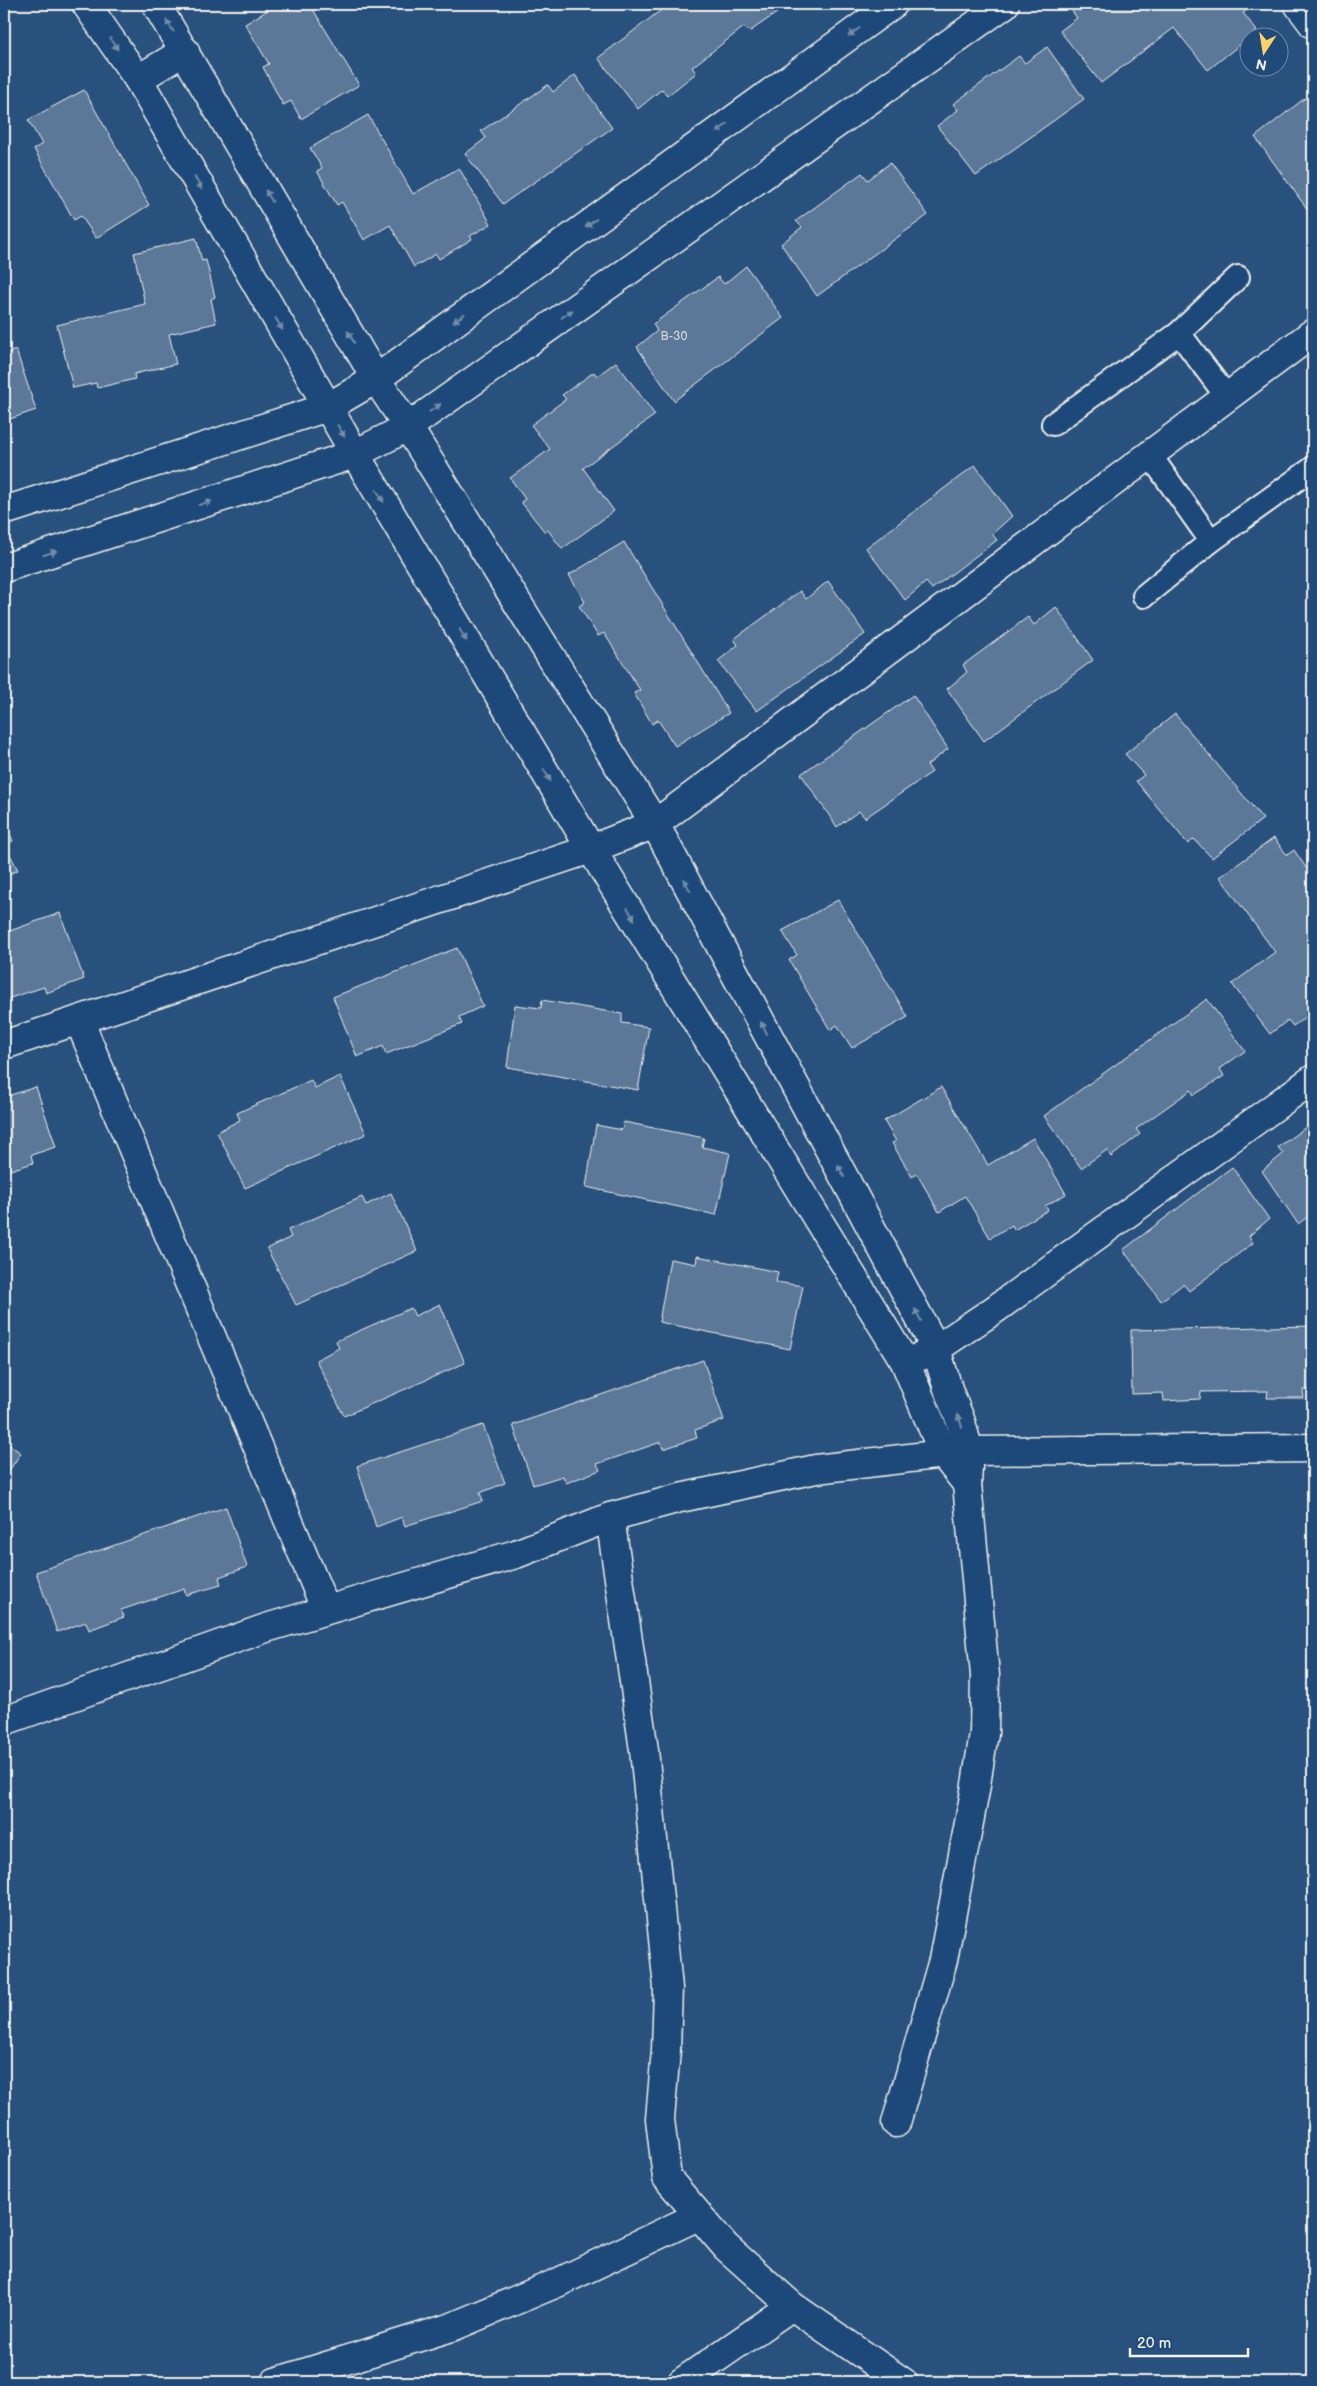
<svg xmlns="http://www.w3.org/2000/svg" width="1317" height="2386" font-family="'Balsamiq Sans',sans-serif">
<rect width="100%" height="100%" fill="#28517e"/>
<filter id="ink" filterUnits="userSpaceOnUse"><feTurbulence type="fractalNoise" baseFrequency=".02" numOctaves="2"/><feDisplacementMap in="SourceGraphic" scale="10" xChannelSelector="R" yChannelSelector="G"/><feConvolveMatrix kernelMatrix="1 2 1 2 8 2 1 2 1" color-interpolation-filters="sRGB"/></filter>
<g filter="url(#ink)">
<!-- building -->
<g fill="#5b7899" stroke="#f4f1e8">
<polygon points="264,4 315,4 311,6 359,85 301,119 291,101 283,105 263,67 269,64 245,24 268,10"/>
<polygon points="669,4 775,4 778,12 749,32 744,27 692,67 696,73 667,96 662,89 638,109 598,58"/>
<polygon points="1082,4 1246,4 1250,8 1243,13 1257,31 1208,70 1174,28 1101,83 1060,31 1077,18 1072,11"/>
<polygon points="1047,47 1084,99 976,176 937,126 958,110 953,104 1019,56 1025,63"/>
<polygon points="575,75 612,128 503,204 465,154 486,138 481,131 548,85 553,92"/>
<polygon points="84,90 149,205 96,238 81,216 74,220 34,149 42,144 28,120"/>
<polygon points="1305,98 1313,108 1313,217 1255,137"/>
<polygon points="368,115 413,194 459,168 491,224 470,236 472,239 439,259 436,254 414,267 390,225 364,240 342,202 337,205 317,171 322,168 310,148"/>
<polygon points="890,163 928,215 817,296 781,244 802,227 796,221 862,173 868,180"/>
<polygon points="196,238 202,261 206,260 215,297 211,299 216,323 169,334 176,364 134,374 135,379 97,388 96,383 73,388 57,325 145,304 134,253"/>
<polygon points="746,266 783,318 674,401 637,347 657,331 653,324 718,277 724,284"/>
<polygon points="16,350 36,410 7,420 9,427 4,429 4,354"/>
<polygon points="616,362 655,415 583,468 614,511 562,549 548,530 545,532 521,502 525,499 510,478 550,449 531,425 566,399 562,395 594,372 597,376"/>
<polygon points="975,465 1012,516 992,534 997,540 932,589 926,582 905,600 866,548"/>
<polygon points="624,542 729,713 675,746 658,720 652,724 634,693 640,690 604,633 598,636 579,606 585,602 569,575"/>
<polygon points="828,581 865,634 757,711 718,661 738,645 734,639 800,591 806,599"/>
<polygon points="1056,607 1093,660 984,741 947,689 967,672 963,665 1028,617 1034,625"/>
<polygon points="913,695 948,749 927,765 932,772 865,818 859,811 837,827 801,774"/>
<polygon points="1175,714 1263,819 1212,858 1194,839 1188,844 1136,781 1144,775 1125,754"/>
<polygon points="4,820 13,841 5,845 18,870 4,876"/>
<polygon points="1274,838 1287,855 1294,850 1313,878 1312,889 1313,891 1313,1012 1293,1026 1288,1020 1270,1034 1232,984 1275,952 1220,877"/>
<polygon points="838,900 908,1017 852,1048 837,1025 830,1030 789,960 797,955 782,931"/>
<polygon points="60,913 84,979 46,993 44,987 4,1000 4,933"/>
<polygon points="457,948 483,1006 459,1017 462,1024 386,1054 383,1046 357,1057 333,997"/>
<polygon points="1207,999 1245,1051 1220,1069 1224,1076 1194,1095 1191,1090 1136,1129 1140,1134 1111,1157 1107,1150 1081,1168 1044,1116"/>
<polygon points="542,1000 622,1014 622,1023 649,1027 638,1090 507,1067 515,1005 541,1008"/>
<polygon points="340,1076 366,1134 245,1188 217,1132 240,1120 237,1113 311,1080 315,1088"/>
<polygon points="36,1087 56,1147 31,1155 33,1163 4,1172 4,1097"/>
<polygon points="941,1087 988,1165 1033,1138 1066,1194 1045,1206 1048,1210 1014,1230 1012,1225 990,1238 965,1196 939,1212 917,1174 912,1177 892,1143 896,1141 884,1121"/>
<polygon points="624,1122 704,1138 702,1147 730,1153 716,1215 586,1187 596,1125 622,1130"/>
<polygon points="1313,1122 1313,1213 1298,1224 1262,1171 1283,1154 1278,1147"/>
<polygon points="1232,1167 1269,1219 1249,1236 1253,1243 1189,1291 1183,1284 1161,1301 1123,1250"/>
<polygon points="391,1193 417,1251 296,1305 267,1249 291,1237 288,1230 362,1197 366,1205"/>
<polygon points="697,1256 778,1272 776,1282 803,1286 790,1349 659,1322 670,1259 696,1264"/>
<polygon points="440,1304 465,1363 344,1416 316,1360 339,1348 336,1341 411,1308 415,1316"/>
<polygon points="1313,1326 1313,1390 1303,1390 1304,1398 1267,1398 1268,1391 1201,1392 1200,1399 1164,1401 1163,1393 1132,1394 1131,1330"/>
<polygon points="703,1360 724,1420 695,1430 697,1438 663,1449 661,1442 597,1464 600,1470 566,1483 563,1476 533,1485 513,1425"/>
<polygon points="483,1425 505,1483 480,1493 483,1501 405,1526 402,1517 376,1527 357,1466"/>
<polygon points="4,1441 21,1453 4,1478"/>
<polygon points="226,1507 247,1567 219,1577 221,1585 186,1595 184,1589 121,1610 124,1617 89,1630 86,1622 57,1632 36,1572"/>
</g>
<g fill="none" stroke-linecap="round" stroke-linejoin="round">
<defs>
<g id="service">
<polyline points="1179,333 1238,277"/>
<polyline points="1053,424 1179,333 1227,397"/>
<polyline points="1150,455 1211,541"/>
<polyline points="1144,596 1211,541 1313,468"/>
</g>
<g id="minor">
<polyline points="86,4 138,79 355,454 591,849 905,1362 944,1455 967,1484"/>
<polyline points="156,4 376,379 408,427 655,824 936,1349 949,1392 960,1419 969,1451 967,1484 985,1675 984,1733 975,1791 943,1960 896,2123"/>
<polyline points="1298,4 1313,24"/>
<polyline points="138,79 185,51"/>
<polyline points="79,1020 326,1610"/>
<polyline points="4,1045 591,849 655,824 1313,333"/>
<polyline points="921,1356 936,1349 994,1310 1313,1079"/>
<polyline points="610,1517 644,1750 668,1988 666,2050 660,2119 667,2178 726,2247 792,2306 903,2382"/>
<polyline points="4,1721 266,1628 516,1554 610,1517 680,1498 816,1469 969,1451 1313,1448"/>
<polyline points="275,2382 452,2327 557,2283 698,2216"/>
<polyline points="682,2382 792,2306"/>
</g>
<g id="tertiary">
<polyline points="4,511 328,407 376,379 893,4"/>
<polyline points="4,568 355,454 408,427 1005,4"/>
</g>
</defs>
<!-- service casing -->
<use href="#service" stroke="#f4f1e8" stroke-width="26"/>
<!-- minor casing -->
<use href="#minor" stroke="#f4f1e8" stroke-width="31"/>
<!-- tertiary casing -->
<use href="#tertiary" stroke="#f4f1e8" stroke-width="31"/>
<!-- service -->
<use href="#service" stroke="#1f4a7a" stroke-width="22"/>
<!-- minor -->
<use href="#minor" stroke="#1f4a7a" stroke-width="28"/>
<!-- tertiary -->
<use href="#tertiary" stroke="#1f4a7a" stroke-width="28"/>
</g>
<!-- one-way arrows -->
<defs><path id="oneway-solid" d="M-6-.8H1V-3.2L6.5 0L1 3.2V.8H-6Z" transform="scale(1.25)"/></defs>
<g fill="#748da6">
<use href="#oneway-solid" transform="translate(170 26) rotate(-122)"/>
<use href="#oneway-solid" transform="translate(854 32) rotate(144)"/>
<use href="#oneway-solid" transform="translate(114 44) rotate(56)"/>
<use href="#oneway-solid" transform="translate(722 128) rotate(144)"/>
<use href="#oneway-solid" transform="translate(198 183) rotate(60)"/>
<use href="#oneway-solid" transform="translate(269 196) rotate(-120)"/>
<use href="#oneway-solid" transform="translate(591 223) rotate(144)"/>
<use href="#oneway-solid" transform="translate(567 314) rotate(-35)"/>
<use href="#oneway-solid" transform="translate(459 318) rotate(144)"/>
<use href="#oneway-solid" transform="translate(279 324) rotate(60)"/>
<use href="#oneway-solid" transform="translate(351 337) rotate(-120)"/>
<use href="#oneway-solid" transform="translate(435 408) rotate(-35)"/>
<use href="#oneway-solid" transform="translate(341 431) rotate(60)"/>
<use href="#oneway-solid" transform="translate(380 496) rotate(59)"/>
<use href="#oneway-solid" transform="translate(205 503) rotate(-18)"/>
<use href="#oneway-solid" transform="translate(50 553) rotate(-18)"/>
<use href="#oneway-solid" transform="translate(463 635) rotate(59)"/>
<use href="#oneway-solid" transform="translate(547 775) rotate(59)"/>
<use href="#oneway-solid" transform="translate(687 885) rotate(-118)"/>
<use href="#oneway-solid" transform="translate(631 914) rotate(59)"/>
<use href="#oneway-solid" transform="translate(764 1028) rotate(-118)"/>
<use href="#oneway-solid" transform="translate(841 1171) rotate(-118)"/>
<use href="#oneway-solid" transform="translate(918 1315) rotate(-118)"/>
<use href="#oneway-solid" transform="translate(960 1421) rotate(-109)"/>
</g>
</g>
<g text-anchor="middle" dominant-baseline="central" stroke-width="4" stroke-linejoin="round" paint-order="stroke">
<!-- number labels -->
<g font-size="12" fill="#ced3d4">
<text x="674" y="336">B-30</text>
</g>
</g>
<!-- margin -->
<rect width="1317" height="2386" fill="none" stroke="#1f4a7a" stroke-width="20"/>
<rect x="10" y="10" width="1297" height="2366" fill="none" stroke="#f4f1e8" stroke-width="2" filter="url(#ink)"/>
<!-- north arrow -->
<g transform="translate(1264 52) rotate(192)"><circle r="24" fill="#1f4a7a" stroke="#748da6"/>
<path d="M0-4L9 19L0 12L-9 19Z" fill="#ffd166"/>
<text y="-8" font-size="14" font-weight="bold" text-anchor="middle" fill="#f4f1e8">N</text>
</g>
<!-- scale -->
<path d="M1130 2348v8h118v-8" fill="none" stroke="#f4f1e8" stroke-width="2.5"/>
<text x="1137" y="2348" font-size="15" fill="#f4f1e8" stroke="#1f4a7a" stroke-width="4" paint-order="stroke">20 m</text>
</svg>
